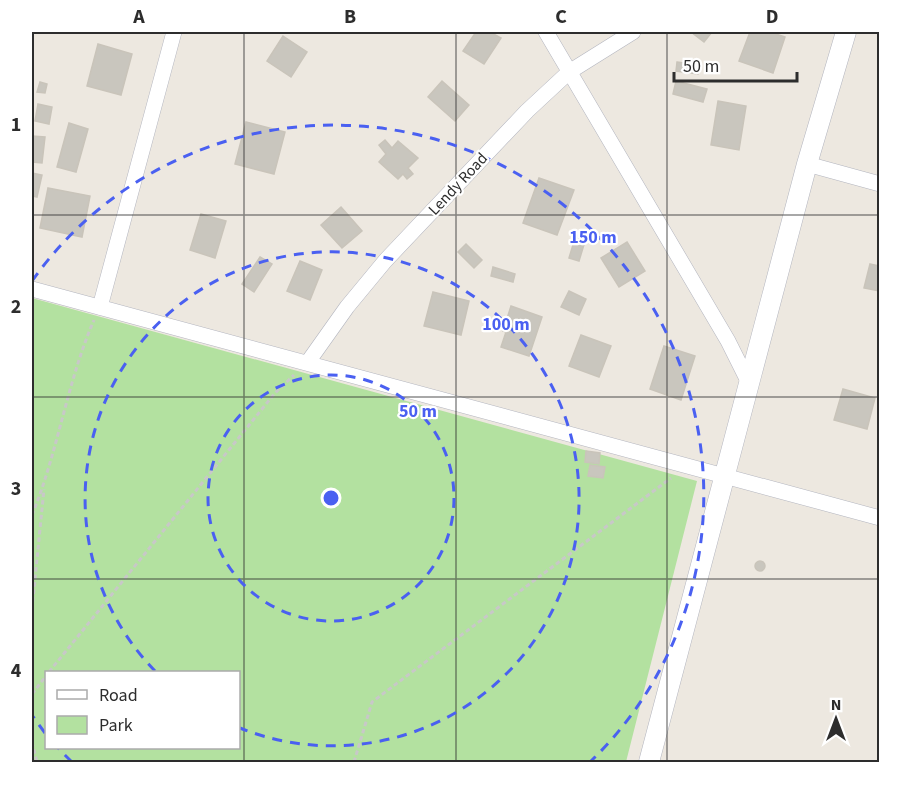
<svg xmlns="http://www.w3.org/2000/svg" width="911" height="794" font-family="'Source Sans 3',sans-serif">
<rect width="100%" height="100%" fill="#ede8e0"/>
<!-- green -->
<path fill="#b3e1a0" fill-rule="evenodd" d="M32,298L697,481L626,762H32ZM46,672H238V748H46Z"/>
<!-- building -->
<g fill="#c9c6be" stroke="#c9c4ba" stroke-width="1.5">
<polygon points="476,32 490,32 501,38 484,64 463,51"/>
<polygon points="691,32 712,32 704,42"/>
<polygon points="750,32 770,32 785,37 773,73 739,61"/>
<polygon points="283,36 307,52 291,77 267,61"/>
<polygon points="98,44 132,54 121,95 87,86"/>
<polygon points="677,62 699,65 698,74 676,71"/>
<polygon points="442,81 469,105 455,121 428,97"/>
<polygon points="676,81 707,89 703,102 673,94"/>
<polygon points="40,82 47,84 45,93 37,92"/>
<polygon points="718,101 746,106 739,150 711,145"/>
<polygon points="38,104 52,107 49,124 35,121"/>
<polygon points="246,122 285,132 274,174 235,164"/>
<polygon points="69,123 88,129 76,172 57,167"/>
<polygon points="32,136 45,137 42,163 32,162"/>
<polygon points="385,140 392,148 398,141 418,158 408,168 413,174 407,179 403,174 398,179 379,162 386,154 379,145"/>
<polygon points="32,173 42,175 37,197 32,196"/>
<polygon points="539,178 574,190 557,235 523,223"/>
<polygon points="48,188 90,196 82,237 40,228"/>
<polygon points="341,207 362,231 342,248 321,225"/>
<polygon points="201,214 226,221 215,258 190,250"/>
<polygon points="576,235 586,238 579,261 569,258"/>
<polygon points="627,242 645,271 619,287 601,258"/>
<polygon points="466,244 482,260 474,268 458,252"/>
<polygon points="260,257 272,264 254,292 242,284"/>
<polygon points="300,261 322,270 310,300 287,291"/>
<polygon points="870,264 880,266 880,291 864,288"/>
<polygon points="493,267 515,274 513,282 491,276"/>
<polygon points="569,291 586,299 579,315 561,307"/>
<polygon points="433,292 469,301 461,335 424,326"/>
<polygon points="511,306 542,317 529,356 501,347 506,332 503,331"/>
<polygon points="581,335 611,346 599,377 569,366"/>
<polygon points="664,346 695,356 681,400 650,389"/>
<polygon points="843,389 875,398 867,429 834,420"/>
<polygon points="586,451 600,453 599,464 585,462"/>
<polygon points="590,465 605,467 603,478 588,476"/>
<circle cx="760" cy="566" r="5"/>
</g>
<g fill="none" stroke-linecap="round" stroke-linejoin="round">
<defs>
<g id="minor">
<polyline points="546,32 728,341 750,385"/>
<polyline points="807,164 880,184"/>
<polyline points="32,289 880,518"/>
<polyline points="100,307 174,32"/>
<polyline points="308,362 347,307 385,261 527,111 569,72 633,32"/>
</g>
<polyline id="tertiary" points="649,762 807,164 846,32"/>
</defs>
<!-- minor casing -->
<use href="#minor" stroke="#b3b5bf" stroke-width="16"/>
<!-- tertiary casing -->
<use href="#tertiary" stroke="#b3b5bf" stroke-width="21"/>
<!-- path -->
<g stroke="#c8c8c8" stroke-width="3" stroke-dasharray="4.5 3" stroke-linecap="butt">
<path d="M32,515C58,452 67,382 94,320"/>
<polyline points="32,609 44,489"/>
<polyline points="49,672 275,393 294,375"/>
<polyline points="32,694 46,676"/>
<polyline points="32,742 37,762"/>
<polyline points="354,762 372,702 671,478"/>
</g>
<!-- minor -->
<use href="#minor" stroke="#fff" stroke-width="15"/>
<!-- tertiary -->
<use href="#tertiary" stroke="#fff" stroke-width="20"/>
</g>
<!-- grid -->
<path fill="none" stroke="#2d2d2d" stroke-width="1.5" stroke-opacity="0.55" d="M244,32V762M456,32V762M667,32V762M32,215H880M32,397H880M32,579H880"/>
<!-- distance rings -->
<g fill="none" stroke="#4a60f1" stroke-width="3" stroke-dasharray="10 8">
<circle cx="331" cy="498" r="123"/>
<path d="M155 671A247 247 0 1 1 240 728"/>
<path d="M72 762A370 370 0 0 1 58 748M45 733A370 370 0 0 1 32 715M32 281A370 370 0 1 1 590 762"/>
</g>
<g text-anchor="middle" dominant-baseline="central" stroke-width="4.5" stroke-linejoin="round" paint-order="stroke">
<!-- street labels -->
<g font-size="16" fill="#2d2d2d" stroke="#fff">
<text transform="translate(458 184) rotate(-47)">Lendy Road</text>
</g>
</g>
<circle cx="331" cy="498" r="9" fill="#4a60f1" stroke="#fff" stroke-width="3"/>
<g font-size="18" text-anchor="middle" font-weight="bold" fill="#4a60f1" stroke="#fff" stroke-width="4.5" stroke-linejoin="round" paint-order="stroke">
<text x="593" y="243">150 m</text>
<text x="506" y="330">100 m</text>
<text x="418" y="417">50 m</text>
</g>
<!-- border -->
<rect width="911" height="794" fill="none" stroke="#ffffff" stroke-width="66"/>
<!-- legend -->
<rect x="45" y="671" width="195" height="78" fill="#ffffff" stroke="#ababab" stroke-width="1.5"/>
<rect x="57" y="690" width="30" height="9" fill="#ffffff" stroke="#ababab" stroke-width="1.5"/>
<text x="99" y="701" font-size="18" fill="#2d2d2d">Road</text>
<rect x="57" y="716" width="30" height="18" fill="#b3e1a0" stroke="#ababab" stroke-width="1.5"/>
<text x="99" y="731" font-size="18" fill="#2d2d2d">Park</text>
<!-- north arrow -->
<g transform="translate(836 719)" stroke="#ffffff" stroke-width="4.5" paint-order="stroke">
<path d="M0-4.5L10 22L0 15L-10 22Z" fill="#2d2d2d"/>
<text y="-9" font-size="16" font-weight="bold" text-anchor="middle" fill="#2d2d2d">N</text>
</g>
<!-- scale -->
<path d="M674 72v9h123v-9" fill="none" stroke="#2d2d2d" stroke-width="3"/>
<text x="683" y="72" font-size="18" fill="#2d2d2d" stroke="#ffffff" stroke-width="4.5" paint-order="stroke">50 m</text>
<rect x="33" y="33" width="845" height="728" fill="none" stroke="#2d2d2d" stroke-width="2"/>
<g font-size="20" text-anchor="middle" font-weight="bold" fill="#2d2d2d">
<text x="139" y="23">A</text>
<text x="350" y="23">B</text>
<text x="561" y="23">C</text>
<text x="772" y="23">D</text>
<text x="16" y="131">1</text>
<text x="16" y="313">2</text>
<text x="16" y="495">3</text>
<text x="16" y="677">4</text>
</g>
</svg>
